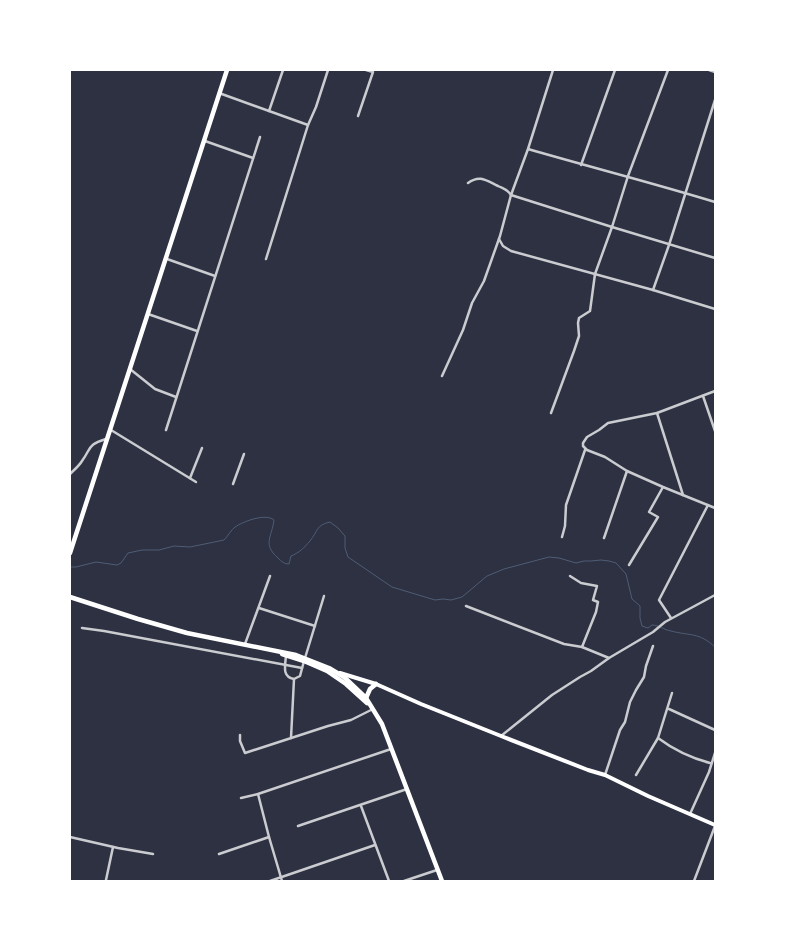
<svg xmlns="http://www.w3.org/2000/svg" width="785" height="951" font-family="Raleway,sans-serif">
<rect width="100%" height="100%" fill="#2d3142"/>
<g fill="none" stroke-linecap="round" stroke-linejoin="round">
<!-- stream -->
<path stroke="#4f5d75" stroke-width="1" d="M70,567H76L96,562L117,565L121,563L128,553L142,550H159L174,546L190,547L224,540C228,536 231,530 235,527C244,521 266,513 274,520C272,537 262,544 278,558C282,562 284,564 289,564L291,556C299,553 305,547 310,541C318,531 316,525 330,522L338,528L345,536V548L348,557L392,587L435,600L443,599L451,600L462,597L487,576L504,569L549,557L559,558L576,563L584,561H591L601,560L609,561L616,563L626,574L632,599L640,606V618L642,626L648,628L652,625C659,625 664,630 671,631C690,636 699,632 715,647"/>
<!-- minor -->
<g stroke="#caccd0" stroke-width="2.5">
<polyline points="709,70 715,72"/>
<polyline points="219,93 308,125"/>
<polyline points="269,111 283,70"/>
<polyline points="358,116 373,72 366,70"/>
<polyline points="205,141 253,158"/>
<path d="M528,149C590,167 653,183 715,202"/>
<polyline points="581,165 615,70"/>
<path d="M468,183C480,174 487,181 498,186C504,189 507,189 511,195L612,227L715,258"/>
<polyline points="499,239 503,246 511,251 653,290 715,309"/>
<polyline points="167,259 215,276"/>
<polyline points="266,259 308,125 316,107 328,70"/>
<polyline points="653,290 669,245 715,100"/>
<polyline points="148,314 197,331"/>
<polyline points="130,369 155,389 176,397"/>
<polyline points="442,376 463,330 472,303 484,281 500,236 511,195 528,149 553,70"/>
<polyline points="715,391 657,413 608,423 599,430 587,437 583,443 583,446 587,450 605,457 627,471 663,487 715,508"/>
<polyline points="703,396 715,431"/>
<polyline points="551,413 574,351 579,336 578,323 579,318 590,311 595,274 612,227 628,176 668,70"/>
<polyline points="657,413 683,495"/>
<polyline points="111,430 196,482"/>
<polyline points="166,430 260,137"/>
<path d="M70,474C74,470 79,466 82,461C92,447 87,445 106,439"/>
<polyline points="190,478 202,448"/>
<polyline points="233,484 244,454"/>
<polyline points="562,537 565,526 566,505 585,450"/>
<polyline points="604,538 627,471"/>
<polyline points="629,565 658,517 649,512 663,487"/>
<polyline points="570,576 581,583 597,586 593,600 598,602 596,612 582,647"/>
<polyline points="466,606 564,644 582,647 609,658"/>
<polyline points="259,608 315,626"/>
<polyline points="671,618 659,600 708,505"/>
<polyline points="82,628 104,631 302,668"/>
<polyline points="245,644 270,576"/>
<path d="M286,656C285,666 282,677 294,679"/>
<polyline points="305,658 324,596"/>
<polyline points="669,709 715,730"/>
<polyline points="240,735 240,741 245,753 328,726 351,720 373,709"/>
<polyline points="501,736 552,695 580,677 591,671 609,658 653,632 665,622 715,595"/>
<polyline points="291,738 294,679 300,676 304,661"/>
<path d="M658,738C674,750 691,758 710,763"/>
<polyline points="605,775 620,730 625,722 630,702 636,690 644,677 646,666 653,646"/>
<polyline points="636,775 658,738 672,693"/>
<polyline points="258,794 269,837 282,881"/>
<polyline points="241,798 258,794 391,749"/>
<polyline points="361,806 389,881"/>
<polyline points="690,814 709,772 715,753"/>
<polyline points="298,826 407,789"/>
<polyline points="70,837 118,848 153,854"/>
<polyline points="219,854 269,837"/>
<polyline points="106,880 113,847"/>
<polyline points="270,881 375,845"/>
<polyline points="404,881 437,870"/>
<polyline points="694,881 715,826"/>
</g>
<!-- secondary -->
<polyline stroke="#fff" stroke-width="4" points="340,673 376,684 421,704 501,736 588,770 605,775 648,796 715,825"/>
<!-- trunk -->
<g stroke="#fff" stroke-width="4.5">
<polyline points="70,553 227,70"/>
<polyline points="70,597 138,619 187,633 296,655 329,668 344,677 366,698 382,724 442,881"/>
<polyline points="282,654 304,661 327,671 346,684 367,703"/>
<polyline points="366,698 370,689 376,684"/>
</g>
</g>
<!-- border -->
<rect width="785" height="951" fill="none" stroke="#ffffff" stroke-width="142"/>
</svg>
